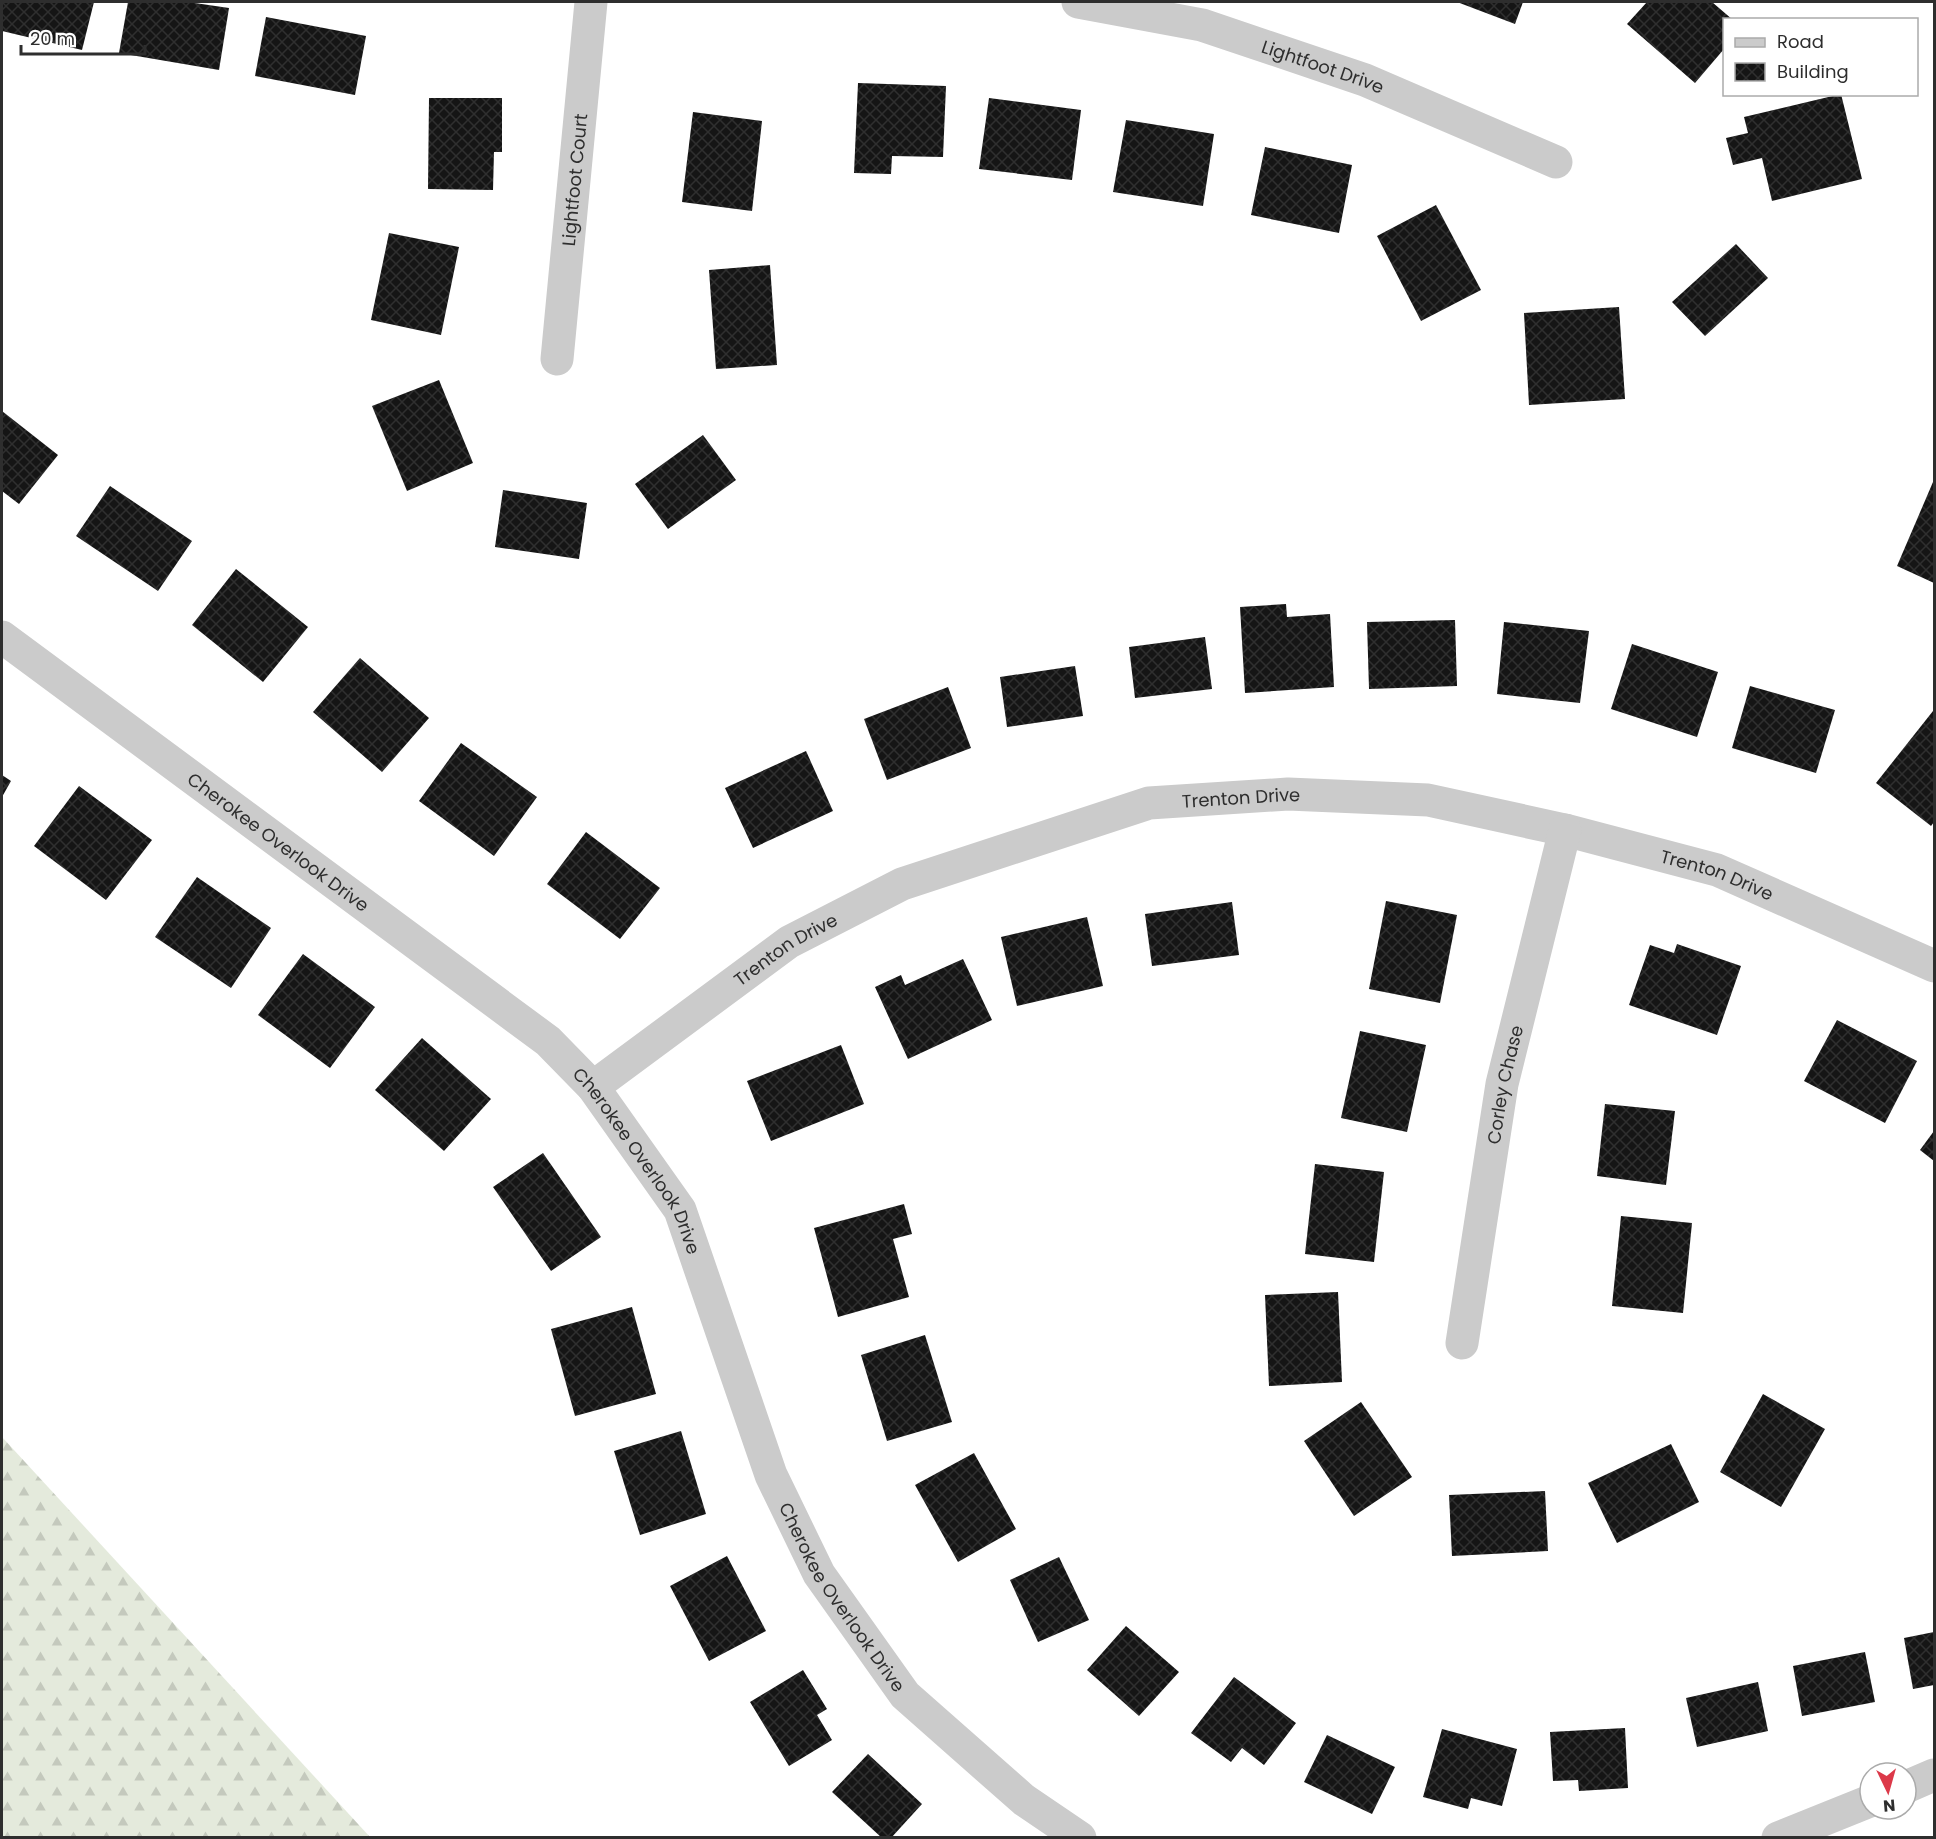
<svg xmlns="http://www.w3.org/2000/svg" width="1936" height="1839" font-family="Poppins,sans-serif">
<defs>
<pattern id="forest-firs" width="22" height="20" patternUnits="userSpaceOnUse" patternTransform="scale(1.5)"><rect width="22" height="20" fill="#e4eadc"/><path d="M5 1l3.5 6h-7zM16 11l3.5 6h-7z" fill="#c4c9bd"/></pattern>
<pattern id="building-cross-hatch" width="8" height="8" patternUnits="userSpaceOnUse" patternTransform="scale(1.5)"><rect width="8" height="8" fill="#151515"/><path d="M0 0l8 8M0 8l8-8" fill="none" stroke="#2f2f2f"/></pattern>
</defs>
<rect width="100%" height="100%" fill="#fff"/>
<!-- forest -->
<polygon fill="url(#forest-firs)" points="2,1437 370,1837 2,1837"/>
<!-- building -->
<g fill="url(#building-cross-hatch)">
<polygon points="2,2 94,2 82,50 2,31"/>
<polygon points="128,2 188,2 229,8 219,70 119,53"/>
<polygon points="1457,2 1523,2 1515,24"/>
<polygon points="1647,2 1712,2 1733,20 1724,20 1724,49 1695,83 1627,24"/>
<polygon points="266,17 366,36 355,95 255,76"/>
<polygon points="858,83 946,86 943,157 892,156 891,174 854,173"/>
<polygon points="1841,94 1862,179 1772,201 1762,158 1733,165 1726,138 1748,133 1744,117"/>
<polygon points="429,98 502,98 502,152 494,152 493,190 428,189"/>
<polygon points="989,98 1081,110 1072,180 979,169"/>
<polygon points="693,112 762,121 752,211 682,202"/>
<polygon points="1126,120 1214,134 1203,206 1113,192"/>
<polygon points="1265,147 1352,165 1339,233 1251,215"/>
<polygon points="1436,205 1481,290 1421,321 1377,236"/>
<polygon points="389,233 459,247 441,335 371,320"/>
<polygon points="1736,244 1768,278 1705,336 1672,302"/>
<polygon points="770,265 777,365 716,369 709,270"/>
<polygon points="1619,307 1625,399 1529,405 1524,313"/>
<polygon points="439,380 473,463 407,491 372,406"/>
<polygon points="2,411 58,455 19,504 2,491"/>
<polygon points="703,435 736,480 668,529 635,484"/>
<polygon points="1933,482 1934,483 1934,583 1897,566"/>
<polygon points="110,486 192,541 158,591 76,536"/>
<polygon points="503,490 587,503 579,559 495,547"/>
<polygon points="236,569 308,627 263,682 192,625"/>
<polygon points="1286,604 1287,617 1330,614 1334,687 1245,693 1240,607"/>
<polygon points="1455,620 1457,686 1369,689 1367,622"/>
<polygon points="1504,622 1589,631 1580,703 1497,694"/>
<polygon points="1205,637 1212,689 1135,698 1129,647"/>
<polygon points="1632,644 1718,672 1697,737 1611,709"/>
<polygon points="360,658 429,718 382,772 313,712"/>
<polygon points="1075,666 1083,716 1007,727 1000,677"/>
<polygon points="1750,686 1835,710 1816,773 1732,748"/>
<polygon points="948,687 971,748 887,780 864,719"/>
<polygon points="1933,711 1934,712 1934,822 1931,826 1876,783"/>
<polygon points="461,743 537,797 494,856 419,801"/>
<polygon points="806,751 833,811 753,848 725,788"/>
<polygon points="2,775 11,781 2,797"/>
<polygon points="79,786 152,840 106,900 34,846"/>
<polygon points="586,832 660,888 620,939 547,884"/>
<polygon points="197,877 271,928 231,988 155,937"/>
<polygon points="1386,901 1457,915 1440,1003 1369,989"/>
<polygon points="1232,902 1239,955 1152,966 1145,914"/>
<polygon points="1087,917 1103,986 1017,1006 1001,937"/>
<polygon points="1677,944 1741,966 1717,1035 1629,1005 1650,945 1674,953"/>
<polygon points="303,954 375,1007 330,1068 258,1015"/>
<polygon points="963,959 992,1020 908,1059 875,987 901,975 905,985"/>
<polygon points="1837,1020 1917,1061 1885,1123 1804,1081"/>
<polygon points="1360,1031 1426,1045 1407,1132 1341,1118"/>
<polygon points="422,1038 491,1099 444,1151 375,1090"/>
<polygon points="841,1045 864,1104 771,1141 747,1081"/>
<polygon points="1605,1104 1675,1111 1666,1185 1597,1176"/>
<polygon points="1934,1131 1934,1161 1920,1150"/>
<polygon points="543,1153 601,1237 551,1271 493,1187"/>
<polygon points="1315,1164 1384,1172 1374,1262 1305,1254"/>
<polygon points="904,1204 912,1234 893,1239 909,1297 838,1317 814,1228"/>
<polygon points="1621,1216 1692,1223 1683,1313 1612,1306"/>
<polygon points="1338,1292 1342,1382 1269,1386 1265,1295"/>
<polygon points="632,1307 656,1394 575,1416 551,1329"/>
<polygon points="925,1335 952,1422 887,1441 861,1355"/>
<polygon points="1763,1394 1825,1429 1781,1507 1720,1472"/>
<polygon points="1361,1402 1412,1477 1354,1516 1304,1441"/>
<polygon points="681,1431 706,1514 640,1535 614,1451"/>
<polygon points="1671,1444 1699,1502 1617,1543 1588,1483"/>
<polygon points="974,1453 1016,1529 958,1562 915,1485"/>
<polygon points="1545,1491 1548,1551 1452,1556 1449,1495"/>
<polygon points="727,1556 766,1631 709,1661 670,1586"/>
<polygon points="1059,1557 1089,1620 1038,1642 1010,1580"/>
<polygon points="1126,1626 1179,1672 1139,1716 1087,1670"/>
<polygon points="1934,1632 1934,1685 1913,1689 1904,1638"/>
<polygon points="1865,1652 1875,1702 1802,1716 1793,1666"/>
<polygon points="803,1670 827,1709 817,1715 832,1740 789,1766 750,1702"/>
<polygon points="1234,1677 1296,1723 1264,1765 1242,1748 1231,1762 1191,1733"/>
<polygon points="1758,1682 1768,1731 1697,1747 1686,1698"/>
<polygon points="1625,1728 1628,1788 1579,1791 1578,1780 1553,1781 1550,1732"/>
<polygon points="1442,1729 1517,1749 1502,1806 1471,1798 1468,1809 1423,1797"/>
<polygon points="1327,1735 1395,1767 1372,1814 1304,1782"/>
<polygon points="868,1754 922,1804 891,1838 882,1838 832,1792"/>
</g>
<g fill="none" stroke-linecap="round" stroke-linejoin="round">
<!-- street -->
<g stroke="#cbcbcb" stroke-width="33">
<path id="s1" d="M1078,2L1202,25L1365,80L1556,162"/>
<path id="s2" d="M557,359L591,2"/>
<path id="s3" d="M2,637L548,1041L593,1087L680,1210L771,1475L819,1574L905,1695L1024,1800L1080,1838"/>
<path id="s4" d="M593,1087L789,942L902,884L1149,803L1288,794L1428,800L1565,830L1717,870L1934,966"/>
<path id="s5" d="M1462,1343L1502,1084L1565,830"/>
<polyline points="1906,1787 1934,1775"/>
<polyline points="1778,1838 1870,1801"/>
</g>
</g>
<g text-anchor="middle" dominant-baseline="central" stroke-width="6" stroke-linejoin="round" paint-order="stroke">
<!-- street labels -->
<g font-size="18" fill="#2e2e2e" stroke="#fff">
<text stroke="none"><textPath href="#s1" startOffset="254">Lightfoot Drive</textPath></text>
<text stroke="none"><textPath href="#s2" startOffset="180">Lightfoot Court</textPath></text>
<text stroke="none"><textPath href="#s4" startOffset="723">Trenton Drive</textPath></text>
<text stroke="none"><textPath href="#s3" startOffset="344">Cherokee Overlook Drive</textPath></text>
<text stroke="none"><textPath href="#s4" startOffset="1209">Trenton Drive</textPath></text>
<text stroke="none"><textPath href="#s4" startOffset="237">Trenton Drive</textPath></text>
<text stroke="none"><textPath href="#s5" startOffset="262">Corley Chase</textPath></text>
<text stroke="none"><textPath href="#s3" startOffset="830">Cherokee Overlook Drive</textPath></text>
<text stroke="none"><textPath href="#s3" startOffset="1316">Cherokee Overlook Drive</textPath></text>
</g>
</g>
<!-- border -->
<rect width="1936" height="1839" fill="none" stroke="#2e2e2e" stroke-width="6"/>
<!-- legend -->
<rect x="1723" y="18" width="195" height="78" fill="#ffffff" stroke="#ababab" stroke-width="1.5"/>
<rect x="1735" y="38" width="30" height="9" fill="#cbcbcb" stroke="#ababab" stroke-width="1.5"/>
<text x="1777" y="48" font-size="18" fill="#2e2e2e">Road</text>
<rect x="1735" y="63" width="30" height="18" fill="url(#building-cross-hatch)" stroke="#ababab" stroke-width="1.5"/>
<text x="1777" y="78" font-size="18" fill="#2e2e2e">Building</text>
<!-- north arrow -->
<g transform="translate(1888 1791) rotate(175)"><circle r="28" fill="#ffffff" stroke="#ababab" stroke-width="1.5"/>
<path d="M0-4.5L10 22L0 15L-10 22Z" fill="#dc3949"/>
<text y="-9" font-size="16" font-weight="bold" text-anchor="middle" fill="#2e2e2e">N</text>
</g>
<!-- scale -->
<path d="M21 45v9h124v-9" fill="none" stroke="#2e2e2e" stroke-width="3"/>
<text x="30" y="45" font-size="18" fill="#2e2e2e" stroke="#ffffff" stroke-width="4.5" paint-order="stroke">20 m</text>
</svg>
